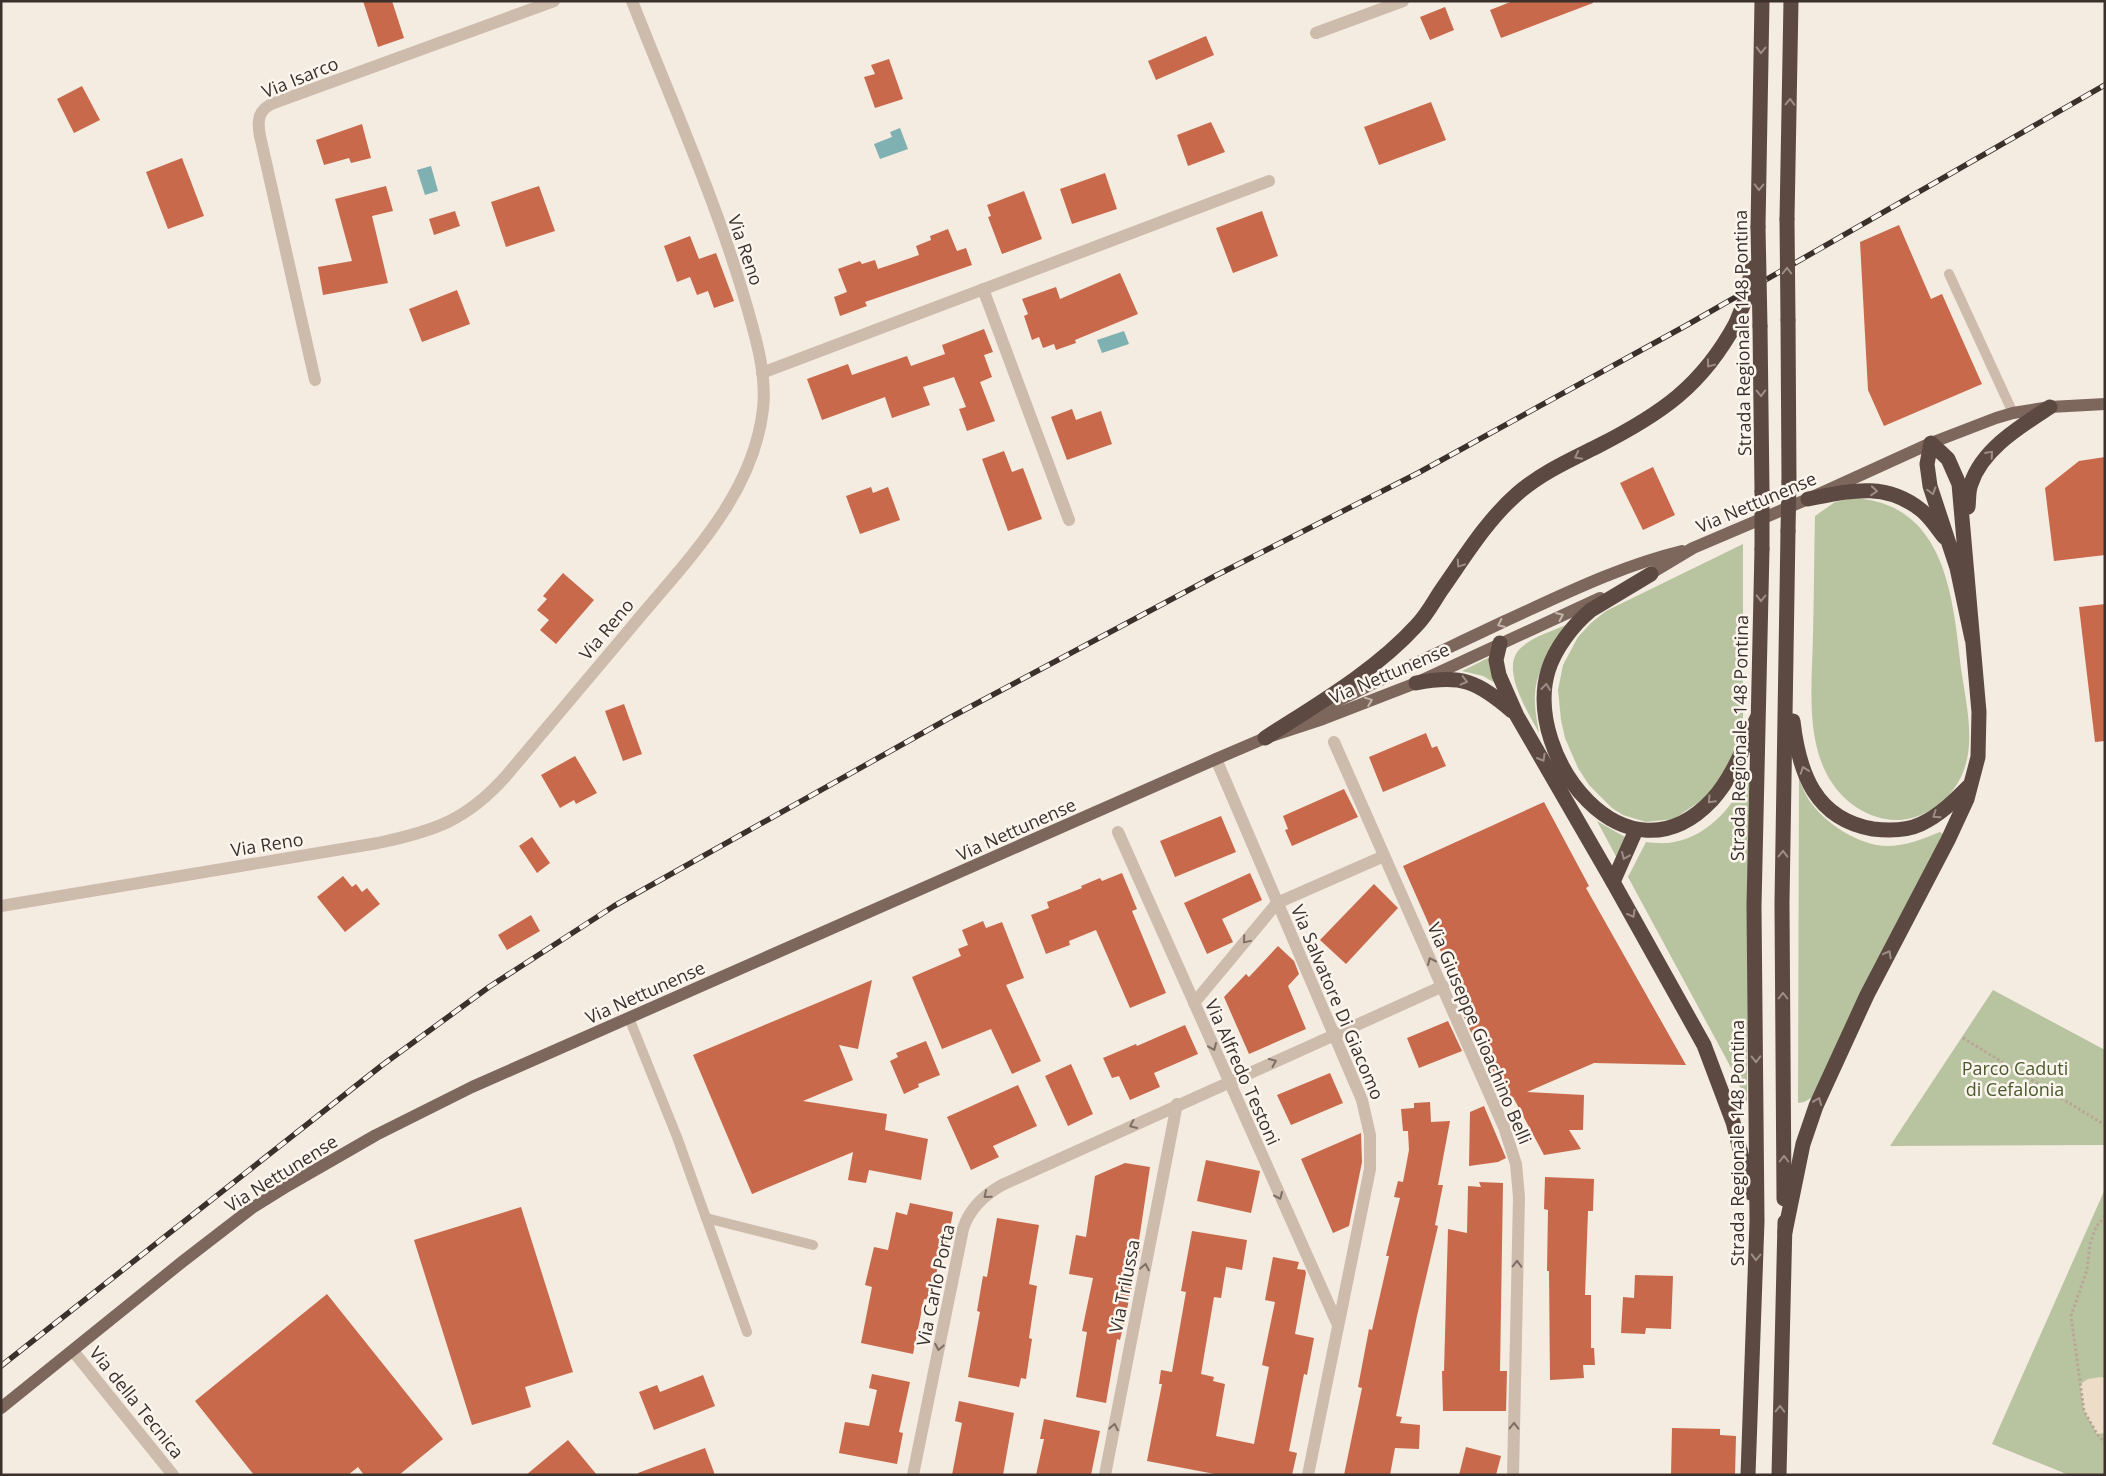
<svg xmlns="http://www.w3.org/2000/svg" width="2106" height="1476" font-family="'Open Sans',sans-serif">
<rect width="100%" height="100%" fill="#f4ebe1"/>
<!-- green -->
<g fill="#b8c4a0">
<path d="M1854,498C1949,504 1953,603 1962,675C1967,708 1976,746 1961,777C1950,800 1923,820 1898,820C1879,820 1862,813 1848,801C1802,761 1812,691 1813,635C1814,596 1814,556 1815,516L1835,502Z"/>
<polygon points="1743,544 1743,717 1737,749 1712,793 1674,819 1646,822 1623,815 1612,808 1589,785 1578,768 1565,738 1561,720 1558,690 1563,665 1578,637 1591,623 1606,611"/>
<path d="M1568,624C1553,645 1537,667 1535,694C1534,707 1537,720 1539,733C1528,711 1497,666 1523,646C1535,636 1553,631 1568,624Z"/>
<polygon points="1490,657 1495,683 1483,676 1462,671"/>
<path d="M1750,770L1747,1104L1735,1075L1628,877L1646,842C1655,843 1665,844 1674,842C1710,836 1737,802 1750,770Z"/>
<path d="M1799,779C1802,786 1805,794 1809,800C1824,823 1860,846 1887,846C1905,846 1923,839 1940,832L1944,835L1813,1097L1804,1102L1798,1103Z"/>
<polygon points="1597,821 1625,837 1618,860"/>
<polygon points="1993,990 2105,1050 2105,1145 1890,1146"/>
<polygon points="2105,1189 2105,1475 2069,1475 1992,1444"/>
</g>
<!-- plaza -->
<polygon fill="#ecdcc8" points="2101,1377 2105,1378 2105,1433 2097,1434 2084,1411 2080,1384 2088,1379"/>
<!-- water -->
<g fill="#7fb0b2">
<polygon points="900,128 908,149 880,159 874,144 892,137 890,132"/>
<polygon points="431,166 438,191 425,195 417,170"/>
<polygon points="1124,331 1129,344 1102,353 1097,340"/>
</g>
<!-- building -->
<g fill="#c8694b">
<polygon points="363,1 392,1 404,38 378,47"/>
<polygon points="1513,1 1593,1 1593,3 1501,38 1490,10"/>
<polygon points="1445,7 1454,30 1430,40 1420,17"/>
<polygon points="1206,36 1214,55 1156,80 1148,61"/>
<polygon points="889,59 903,99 875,108 864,77 875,74 871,65"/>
<polygon points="82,86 100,120 74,133 57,99"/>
<polygon points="1431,102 1446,140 1379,165 1364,127"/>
<polygon points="1211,122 1225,152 1188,166 1177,135"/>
<polygon points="362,124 371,158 351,163 349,158 324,165 316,140"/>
<polygon points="182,158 204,216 168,229 146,172"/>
<polygon points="1105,173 1117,209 1072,224 1060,189"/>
<polygon points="386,186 393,211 372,216 388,283 323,295 318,267 352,261 335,199"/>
<polygon points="539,186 555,231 506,247 491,202"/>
<polygon points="1024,191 1042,239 1002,254 988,217 991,216 987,205"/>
<polygon points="455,211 460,226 434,235 429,219"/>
<polygon points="1262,211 1278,256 1233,273 1216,228"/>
<polygon points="1899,225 1931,299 1942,294 1982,384 1884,426 1868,390 1860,242"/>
<polygon points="948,229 957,251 966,248 972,265 865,302 867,306 840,316 834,297 847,292 838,269 860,261 862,264 875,260 878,269 899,262 919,255 916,246 931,240 930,236"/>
<polygon points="690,236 699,259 716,253 734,301 714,308 708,291 697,295 690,277 677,282 664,246"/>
<polygon points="1120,273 1138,314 1075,340 1076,343 1056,350 1054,344 1043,348 1039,337 1032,340 1024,316 1028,314 1022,299 1056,287 1060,299"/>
<polygon points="457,290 470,324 422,342 409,309"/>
<polygon points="984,329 993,352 984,355 992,377 980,382 995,421 967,431 959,409 966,407 954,377 923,387 930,405 892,418 885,397 822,420 807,379 848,364 852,375 907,356 911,366 945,354 942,345"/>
<polygon points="1072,409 1076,420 1101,411 1112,444 1067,460 1051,417"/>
<polygon points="1004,451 1012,472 1023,468 1042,519 1008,531 982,459"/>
<polygon points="2105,457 2105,555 2054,561 2045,488 2079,461"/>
<polygon points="1653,467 1675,515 1643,530 1620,483"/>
<polygon points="871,487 873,493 888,487 900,520 860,534 846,496"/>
<polygon points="563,573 594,600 556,644 540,630 549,620 537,610 547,599 543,596"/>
<polygon points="2105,604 2105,741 2095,742 2079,607"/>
<polygon points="624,704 642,754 623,761 605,711"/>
<polygon points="1426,733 1432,748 1437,746 1446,766 1383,792 1369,757"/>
<polygon points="575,756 597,793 576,804 574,800 560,808 541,775"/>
<polygon points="1344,789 1358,817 1292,846 1285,830 1288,829 1283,816"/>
<polygon points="1544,802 1589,886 1586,888 1686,1065 1594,1063 1527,1092 1584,1095 1583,1130 1569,1130 1581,1149 1544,1155 1513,1097 1506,1100 1481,1044 1477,1045 1463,1015 1468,1013 1403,866"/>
<polygon points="1221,816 1236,852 1175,877 1160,841"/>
<polygon points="532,837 550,863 537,873 519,846"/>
<polygon points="1122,873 1137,909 1132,911 1166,993 1130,1008 1096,930 1069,941 1070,945 1046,954 1031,915 1049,908 1047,902 1082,888 1081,886 1100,878 1102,881"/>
<polygon points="1250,873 1262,900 1222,919 1233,942 1207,954 1184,903"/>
<polygon points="343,876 352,887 356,884 362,892 367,888 380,904 345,932 317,897"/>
<polygon points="1374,884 1398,908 1346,964 1320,940"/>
<polygon points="531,915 540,931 507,950 498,935"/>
<polygon points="983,921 986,928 1002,922 1024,978 1006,985 1041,1061 1012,1074 991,1029 942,1049 912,977 961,956 958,949 968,945 962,930"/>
<polygon points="1278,946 1294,961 1299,974 1288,986 1306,1029 1249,1054 1224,997 1246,974 1249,977"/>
<polygon points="872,980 858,1049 839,1045 853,1080 803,1101 887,1114 885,1130 928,1139 921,1180 869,1170 866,1183 848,1180 853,1152 752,1194 693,1055"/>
<polygon points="1448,1021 1462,1051 1419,1068 1407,1038"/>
<polygon points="1185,1025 1198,1054 1154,1073 1160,1087 1130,1100 1119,1076 1112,1078 1103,1058 1136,1044 1137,1046"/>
<polygon points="926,1041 940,1075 918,1084 919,1087 904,1094 890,1061 898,1057 896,1053"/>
<polygon points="1071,1064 1093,1114 1068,1126 1045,1076"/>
<polygon points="1330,1073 1343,1103 1291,1125 1277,1095"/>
<polygon points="1018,1085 1037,1126 993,1146 999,1157 971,1170 947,1117"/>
<polygon points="1430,1102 1431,1122 1450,1121 1438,1185 1443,1185 1435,1225 1438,1226 1417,1316 1396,1416 1402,1417 1400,1423 1420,1425 1419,1449 1395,1448 1390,1475 1344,1475 1362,1388 1358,1387 1369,1329 1372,1330 1389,1256 1386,1256 1400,1198 1394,1197 1398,1181 1403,1182 1409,1150 1408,1131 1403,1131 1401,1109 1414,1108 1414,1103"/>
<polygon points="1484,1106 1506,1158 1498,1162 1469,1166 1470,1112"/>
<polygon points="1361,1133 1362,1162 1349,1226 1333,1233 1301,1159"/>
<polygon points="1206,1160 1260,1171 1251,1213 1197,1201"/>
<polygon points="1125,1163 1150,1167 1138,1247 1141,1247 1120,1340 1117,1339 1106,1403 1076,1397 1087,1332 1082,1331 1093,1278 1069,1274 1076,1235 1086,1237 1095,1176"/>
<polygon points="1545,1177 1594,1179 1593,1211 1588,1211 1585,1295 1591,1295 1591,1348 1594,1348 1595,1365 1583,1365 1584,1378 1550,1380 1549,1271 1547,1271 1548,1210 1544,1209"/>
<polygon points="1479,1182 1503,1183 1500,1371 1507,1371 1506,1411 1443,1411 1442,1371 1444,1371 1448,1229 1467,1233 1468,1186 1481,1187"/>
<polygon points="910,1203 953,1212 946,1250 942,1249 930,1300 924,1299 913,1354 861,1343 872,1287 865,1285 874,1247 888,1250 896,1212 907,1215"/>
<polygon points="521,1207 573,1372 525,1387 531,1407 472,1425 414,1240"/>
<polygon points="997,1218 1039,1225 1029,1284 1037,1286 1029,1338 1032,1339 1026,1379 1021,1378 1019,1387 968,1377 980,1312 977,1311 983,1276 987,1277"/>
<polygon points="1192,1231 1247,1240 1242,1270 1226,1267 1221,1298 1214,1297 1201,1374 1214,1377 1213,1381 1225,1384 1216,1436 1254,1444 1269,1367 1262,1365 1275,1302 1265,1300 1273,1257 1299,1262 1297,1269 1305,1270 1306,1273 1295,1334 1314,1338 1307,1375 1304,1374 1289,1451 1297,1453 1292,1475 1220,1475 1147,1461 1162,1384 1159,1384 1161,1370 1172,1372 1186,1292 1181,1291"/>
<polygon points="1635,1275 1673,1276 1671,1329 1646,1328 1645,1334 1621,1333 1623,1297 1634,1298"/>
<polygon points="327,1294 443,1439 399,1475 364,1475 358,1467 348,1475 254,1475 195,1401"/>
<polygon points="872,1374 910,1382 899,1432 903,1433 897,1464 839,1453 845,1422 869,1426 877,1390 869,1388"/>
<polygon points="703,1375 715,1406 654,1430 639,1392 657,1385 660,1392"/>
<polygon points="959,1401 1014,1413 1003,1475 952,1475 962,1423 955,1421"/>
<polygon points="1044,1419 1100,1431 1091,1475 1036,1475 1044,1439 1040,1439"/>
<polygon points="1672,1428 1720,1429 1720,1435 1736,1436 1735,1475 1671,1475"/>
<polygon points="568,1440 597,1475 526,1475"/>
<polygon points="1466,1447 1501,1456 1496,1475 1459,1475"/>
<polygon points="705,1448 715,1475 638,1475 638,1473"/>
</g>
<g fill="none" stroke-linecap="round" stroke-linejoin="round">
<!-- path -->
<g stroke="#b9a596" stroke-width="3" stroke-dasharray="2.5 2.5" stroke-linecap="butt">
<polyline points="1963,1038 2105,1125"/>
<polyline points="2105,1216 2096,1227 2090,1244 2087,1270 2071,1316 2084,1411 2097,1434 2105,1443"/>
</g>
<!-- lane -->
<g stroke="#cdbbac" stroke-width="10">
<polyline points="1949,274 2013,413"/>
<polyline points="629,1018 677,1137 747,1332"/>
<polyline points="706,1218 813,1245"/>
</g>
<!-- street -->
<g stroke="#cdbbac" stroke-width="12">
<polyline points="1316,33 1403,1"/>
<polyline points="983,289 1069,520"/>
<polyline points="762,373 1269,181"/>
<path d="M315,380L260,136C257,121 258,109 274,103L554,1"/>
<polyline points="1334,742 1504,1127 1516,1164 1519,1197 1513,1475"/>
<polyline points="1216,759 1362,1100 1370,1135 1370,1169 1308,1475"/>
<polyline points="1118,832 1338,1325"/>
<path d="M1,906L378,843C435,831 467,820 506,776C547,727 588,678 629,630C683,564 753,498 763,409C767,373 755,335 745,300C715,198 671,100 632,1"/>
<polyline points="1194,1003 1277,903 1384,856"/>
<polyline points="73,1351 173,1475"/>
<path d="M913,1475L963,1229C969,1210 984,1195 1002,1185L1443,986"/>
<polyline points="1105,1475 1177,1104"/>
</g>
<!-- primary -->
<g stroke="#7d675c" stroke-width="12">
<polyline points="1643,578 1693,548 1808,499 1931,443 1996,418 2013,413 2050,407 2105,404"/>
<path d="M1316,712C1378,680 1442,651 1505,621C1562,595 1620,566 1682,551"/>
<polyline points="1,1408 182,1262 252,1208 289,1185 376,1135 472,1087 1216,759 1265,738 1323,719 1416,683 1600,598"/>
</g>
<!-- highway -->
<g stroke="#5c4a42" stroke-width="15">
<polyline points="1787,219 1791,1"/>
<polyline points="1758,227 1762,1"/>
<polyline points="1788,320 1789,482"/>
<polyline points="1760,326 1762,491"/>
<path d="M1808,499C1849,491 1885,481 1921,510C1930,517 1937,528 1944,537"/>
<path d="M1968,507C1969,500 1968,491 1971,484C1982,449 2021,426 2050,407"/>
<path d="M1651,574L1591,610C1573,625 1555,648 1548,671C1523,756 1626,891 1712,800C1733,777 1744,746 1757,718"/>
<polyline points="1500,643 1496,660 1499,675 1517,716 1613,882 1704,1045 1733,1122 1751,1193"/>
<path d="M1416,683C1461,674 1477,681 1512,711"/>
<path d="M1793,721C1799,773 1815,819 1873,829C1889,831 1906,831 1921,824C1940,815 1955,800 1969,786"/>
<path d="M1265,738C1316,705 1375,671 1416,626C1426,616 1433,603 1440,592C1464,558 1486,521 1517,494C1541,473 1570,460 1598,446C1661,414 1702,386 1736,323"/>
<polyline points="1613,882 1636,830"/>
<polyline points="1784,1199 1782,903 1788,531"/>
<polyline points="1785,1232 1803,1144 1816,1106 1867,995 1948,840 1967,799 1978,757 1979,712 1959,484 1948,459 1931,443 1927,464 1930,486 1957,568 1972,639"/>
<polyline points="1748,1475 1757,1221 1754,906 1762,549"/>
<polyline points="1779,1475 1785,1222"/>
</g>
<defs>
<polyline id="rail" points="1,1366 381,1066 489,987 614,906 953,716 1215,576 1418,473 1687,325 2105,85"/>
</defs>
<!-- rail casing -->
<use href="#rail" stroke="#3b302b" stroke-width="5.5"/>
<!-- rail -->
<use href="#rail" stroke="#fbf5ee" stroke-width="4" stroke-dasharray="11" stroke-linecap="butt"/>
<!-- highway-bridge -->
<g stroke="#5c4a42" stroke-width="15">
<polyline points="1787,219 1788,320"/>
<polyline points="1758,227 1760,326"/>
<polyline points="1736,323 1746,298 1752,268"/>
<polyline points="1788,531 1789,482"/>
<polyline points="1762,549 1762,491"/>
</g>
</g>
<!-- one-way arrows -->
<defs><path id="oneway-chevron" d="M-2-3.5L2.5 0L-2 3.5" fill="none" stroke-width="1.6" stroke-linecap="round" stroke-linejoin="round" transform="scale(1.25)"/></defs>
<g stroke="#9c8e87">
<use href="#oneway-chevron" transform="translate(1761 50) rotate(91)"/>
<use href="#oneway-chevron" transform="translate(1790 102) rotate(-89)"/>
<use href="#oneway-chevron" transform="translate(1759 187) rotate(91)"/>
<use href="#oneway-chevron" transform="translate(1787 271) rotate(-90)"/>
<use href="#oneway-chevron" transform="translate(1710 364) rotate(127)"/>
<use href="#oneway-chevron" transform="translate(1761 393) rotate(89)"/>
<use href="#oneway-chevron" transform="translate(1990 454) rotate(-49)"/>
<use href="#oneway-chevron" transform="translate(1578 456) rotate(153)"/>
<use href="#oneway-chevron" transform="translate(1874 491) rotate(5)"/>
<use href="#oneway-chevron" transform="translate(1932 491) rotate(74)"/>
<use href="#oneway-chevron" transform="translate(1460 564) rotate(124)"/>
<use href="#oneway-chevron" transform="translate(1761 598) rotate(91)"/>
<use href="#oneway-chevron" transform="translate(1464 681) rotate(14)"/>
<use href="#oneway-chevron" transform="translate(1546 687) rotate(-84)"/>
<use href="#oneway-chevron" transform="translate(1542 758) rotate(60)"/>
<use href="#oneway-chevron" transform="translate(1804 770) rotate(-109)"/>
<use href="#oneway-chevron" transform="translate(1711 800) rotate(133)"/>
<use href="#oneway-chevron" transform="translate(1936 815) rotate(146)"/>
<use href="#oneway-chevron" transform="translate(1783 854) rotate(-89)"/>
<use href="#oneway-chevron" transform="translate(1625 856) rotate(113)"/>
<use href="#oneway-chevron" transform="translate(1632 914) rotate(61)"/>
<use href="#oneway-chevron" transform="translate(1888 954) rotate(-62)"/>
<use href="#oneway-chevron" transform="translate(1783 996) rotate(-90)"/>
<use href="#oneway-chevron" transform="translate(1756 1059) rotate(89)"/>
<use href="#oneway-chevron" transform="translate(1818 1101) rotate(-68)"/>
<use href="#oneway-chevron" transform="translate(1784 1159) rotate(-90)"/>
<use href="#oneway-chevron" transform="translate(1756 1257) rotate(92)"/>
<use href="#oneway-chevron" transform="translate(1780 1409) rotate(-89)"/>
</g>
<g stroke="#c2b5ac">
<use href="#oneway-chevron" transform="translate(1560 616) rotate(-24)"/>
<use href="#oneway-chevron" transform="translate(1501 624) rotate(155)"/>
<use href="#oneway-chevron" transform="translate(1369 701) rotate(-21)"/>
</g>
<g stroke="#7d6f65">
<use href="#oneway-chevron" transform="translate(1246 940) rotate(130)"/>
<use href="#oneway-chevron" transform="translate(1431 961) rotate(-114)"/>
<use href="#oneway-chevron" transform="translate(1213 1047) rotate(67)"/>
<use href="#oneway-chevron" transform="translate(1273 1062) rotate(-24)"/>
<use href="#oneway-chevron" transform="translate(1133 1125) rotate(155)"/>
<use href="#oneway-chevron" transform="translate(987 1195) rotate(140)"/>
<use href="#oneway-chevron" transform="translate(1279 1196) rotate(66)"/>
<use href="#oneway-chevron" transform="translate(1517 1264) rotate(-89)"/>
<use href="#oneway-chevron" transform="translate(1145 1267) rotate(-79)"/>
<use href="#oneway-chevron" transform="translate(939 1347) rotate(101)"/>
<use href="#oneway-chevron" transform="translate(1514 1426) rotate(-89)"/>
<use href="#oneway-chevron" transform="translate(1114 1427) rotate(-79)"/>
</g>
<g text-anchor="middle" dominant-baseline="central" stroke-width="5" stroke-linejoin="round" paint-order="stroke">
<!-- street labels -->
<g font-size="18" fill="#3b302b" stroke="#fbf5ee">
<text transform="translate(300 77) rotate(-22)">Via Isarco</text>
<text transform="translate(746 250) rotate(71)">Via Reno</text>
<text transform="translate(1742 333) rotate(-91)">Strada Regionale 148 Pontina</text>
<text transform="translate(1756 502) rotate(-23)">Via Nettunense</text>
<text transform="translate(606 629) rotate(-50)">Via Reno</text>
<text transform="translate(1389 673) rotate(-23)">Via Nettunense</text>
<text transform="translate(1739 738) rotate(-89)">Strada Regionale 148 Pontina</text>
<text transform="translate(1016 829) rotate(-24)">Via Nettunense</text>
<text transform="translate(267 844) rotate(-9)">Via Reno</text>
<text transform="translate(645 992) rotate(-24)">Via Nettunense</text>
<text transform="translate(1338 1002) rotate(67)">Via Salvatore Di Giacomo</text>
<text transform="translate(1480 1033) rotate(67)">Via Giuseppe Gioachino Belli</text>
<text transform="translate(1243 1072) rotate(66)">Via Alfredo Testoni</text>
<text transform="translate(1737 1143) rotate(-90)">Strada Regionale 148 Pontina</text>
<text transform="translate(281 1173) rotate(-32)">Via Nettunense</text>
<text transform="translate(935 1285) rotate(-78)">Via Carlo Porta</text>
<text transform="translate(1124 1286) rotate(-79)">Via Trilussa</text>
<text transform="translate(137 1402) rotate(51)">Via della Tecnica</text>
</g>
<!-- park labels -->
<g font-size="18" fill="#4a5a2e" stroke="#fbf5ee">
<text x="2015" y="1068">Parco Caduti<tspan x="2015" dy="21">di Cefalonia</tspan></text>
</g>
</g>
<!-- border -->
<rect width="2106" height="1476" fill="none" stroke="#3b302b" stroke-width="5"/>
</svg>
